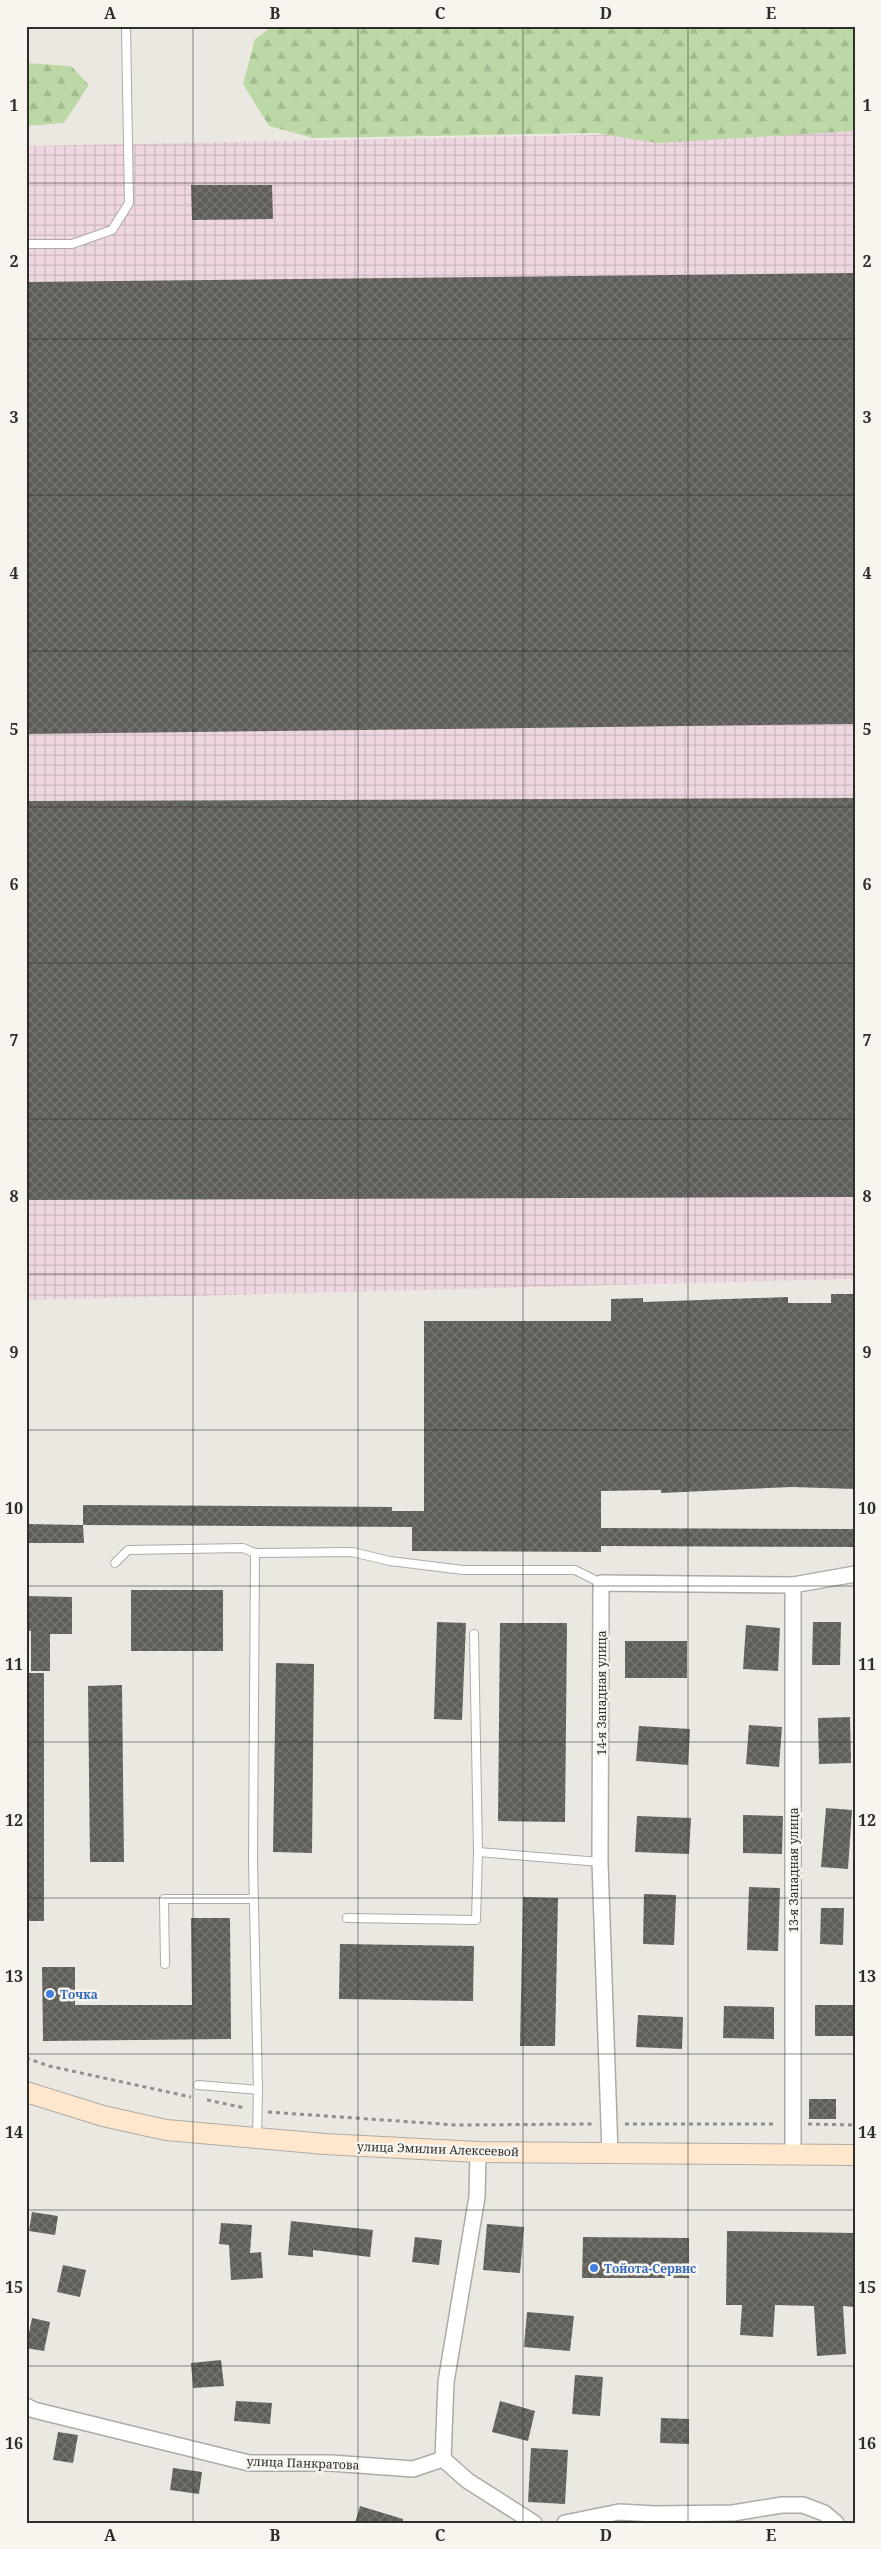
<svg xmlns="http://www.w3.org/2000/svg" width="881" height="2549" font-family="'Noto Serif',serif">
<defs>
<pattern id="industrial-grid" width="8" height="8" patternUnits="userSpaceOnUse" patternTransform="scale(1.25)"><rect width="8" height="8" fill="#efd7e1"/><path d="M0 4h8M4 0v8" fill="none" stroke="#cdb9c1"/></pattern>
<pattern id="forest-firs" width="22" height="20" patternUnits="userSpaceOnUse" patternTransform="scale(1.25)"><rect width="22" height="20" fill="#bcd8a6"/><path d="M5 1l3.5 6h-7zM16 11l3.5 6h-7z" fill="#a2ba8f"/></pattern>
<pattern id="building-cross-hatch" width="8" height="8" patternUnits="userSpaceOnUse" patternTransform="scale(1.25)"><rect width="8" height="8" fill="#5f5d58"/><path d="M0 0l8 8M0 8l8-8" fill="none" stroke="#777672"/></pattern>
</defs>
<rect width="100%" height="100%" fill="#ebe8e2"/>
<!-- industrial -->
<polygon fill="url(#industrial-grid)" points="855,130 855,1279 26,1300 26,146"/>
<!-- forest -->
<g fill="url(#forest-firs)">
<polygon points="273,26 855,26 855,131 658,143 595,133 313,138 269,126 243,84 255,39"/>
<polygon points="26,63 71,66 89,85 64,123 26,126"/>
</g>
<!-- building -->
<g fill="url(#building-cross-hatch)">
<polygon points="191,185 272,185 273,219 192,220"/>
<polygon points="855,273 855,724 26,734 26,282"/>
<polygon points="855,798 855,1197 26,1200 26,801"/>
<polygon points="831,1294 855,1294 855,1489 792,1487 661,1493 661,1490 601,1491 601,1528 855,1529 855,1547 601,1546 601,1552 412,1551 412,1527 83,1525 83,1505 392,1507 392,1511 424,1511 424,1321 611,1321 611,1299 643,1298 643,1302 788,1297 788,1303 831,1303"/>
<polygon points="26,1524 83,1525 84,1543 26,1543"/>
<rect x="131" y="1590" width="92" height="61"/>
<polygon points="26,1596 72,1597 72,1634 50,1634 50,1671 31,1671 31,1631 26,1631"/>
<polygon points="437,1622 466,1623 462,1720 434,1719"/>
<polygon points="813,1622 841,1622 840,1665 812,1665"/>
<polygon points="500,1623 567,1623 565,1822 498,1821"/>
<polygon points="746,1625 780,1628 778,1671 743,1669"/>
<rect x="625" y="1641" width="62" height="37"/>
<polygon points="276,1663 314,1664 312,1853 273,1852"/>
<rect x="26" y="1673" width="18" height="248"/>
<polygon points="122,1685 124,1862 90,1862 88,1686"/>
<polygon points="850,1717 851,1763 819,1764 818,1718"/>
<polygon points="749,1725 782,1727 779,1767 746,1764"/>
<polygon points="639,1726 690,1729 688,1765 636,1761"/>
<polygon points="826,1808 852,1810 848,1869 821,1867"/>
<polygon points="743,1815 783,1816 782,1854 743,1853"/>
<polygon points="637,1816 691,1818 689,1854 635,1852"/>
<polygon points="749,1887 780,1888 778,1951 747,1950"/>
<polygon points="644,1894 676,1895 674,1945 643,1944"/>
<polygon points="523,1897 558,1898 555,2046 520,2046"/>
<polygon points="821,1908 844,1908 843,1945 820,1944"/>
<polygon points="191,1918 230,1918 231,2039 43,2041 42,1967 75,1967 75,2005 192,2005"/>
<polygon points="340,1944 474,1946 473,2001 339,1999"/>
<rect x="815" y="2005" width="38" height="31"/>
<polygon points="724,2006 774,2007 774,2039 723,2038"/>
<polygon points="638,2015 683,2017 682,2049 636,2047"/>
<rect x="809" y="2099" width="27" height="20"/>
<polygon points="32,2212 58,2216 55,2235 29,2231"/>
<polygon points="291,2221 373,2230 370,2257 313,2250 313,2257 288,2255"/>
<polygon points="221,2223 252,2225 250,2253 261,2252 263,2278 231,2280 229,2245 219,2244"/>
<polygon points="487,2224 524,2227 520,2273 483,2270"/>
<polygon points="727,2231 855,2233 855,2307 843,2306 846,2354 817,2356 814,2306 775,2305 773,2337 740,2335 742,2305 726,2305"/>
<polygon points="415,2237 442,2240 439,2265 412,2262"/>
<polygon points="583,2237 689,2238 689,2278 582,2278"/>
<polygon points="63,2265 86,2270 80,2297 57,2292"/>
<polygon points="527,2312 574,2316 570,2351 524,2347"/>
<polygon points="32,2318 50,2322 44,2351 26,2348"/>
<polygon points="221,2360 224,2386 193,2388 191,2363"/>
<polygon points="575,2375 603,2377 600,2416 572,2414"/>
<polygon points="236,2401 272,2403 270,2424 234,2421"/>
<polygon points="500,2401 535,2411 528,2441 492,2432"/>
<polygon points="661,2418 689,2419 689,2444 660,2443"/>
<polygon points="58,2432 78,2435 73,2463 53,2460"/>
<polygon points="531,2448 568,2450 565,2504 528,2502"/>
<polygon points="173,2468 202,2472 199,2494 170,2490"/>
<polygon points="360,2506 403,2519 403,2523 355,2523"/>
</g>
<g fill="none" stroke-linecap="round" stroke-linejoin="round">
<defs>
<g id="lane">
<polyline points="26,244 72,244 112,230 129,203 126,26"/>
<polyline points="255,1553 352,1552 390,1561 463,1570 575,1570 601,1583"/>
<polyline points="115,1563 128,1550 243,1548 255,1553 253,1860 258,2090"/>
<polyline points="474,1634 478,1852"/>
<polyline points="347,1918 476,1920 478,1852 600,1862"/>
<polyline points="165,1964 164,1899 254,1899"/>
<polyline points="198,2085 258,2090 257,2137"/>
</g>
<g id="street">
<polyline points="610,2154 600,1862 601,1583 793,1585 855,1574"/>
<polyline points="793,2154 793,1585"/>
<polyline points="26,2406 34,2410 249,2463 331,2463 413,2469 443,2459 468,2481 534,2523"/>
<polyline points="443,2459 446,2382 477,2197 478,2152"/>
<polyline points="565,2523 619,2512 655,2514 733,2513 782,2505 803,2505 824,2513 836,2523"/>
</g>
<polyline id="secondary" points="26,2092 103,2116 166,2130 325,2144 478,2152 855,2155"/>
</defs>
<!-- lane casing -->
<use href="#lane" stroke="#aeaba6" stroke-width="10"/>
<!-- street casing -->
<use href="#street" stroke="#aeaba6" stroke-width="18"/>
<!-- secondary casing -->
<use href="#secondary" stroke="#aeaba6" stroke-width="22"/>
<!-- path -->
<g stroke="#918f8a" stroke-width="3" stroke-dasharray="4 4" stroke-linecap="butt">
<polyline points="26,2058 49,2066 191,2097"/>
<polyline points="207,2100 245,2108"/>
<polyline points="268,2112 456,2125 594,2124"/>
<polyline points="625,2124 777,2124"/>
<polyline points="808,2124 855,2125"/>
</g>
<!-- lane -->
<use href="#lane" stroke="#fff" stroke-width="8"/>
<!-- street -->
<use href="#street" stroke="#fff" stroke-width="15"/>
<!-- secondary -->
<use href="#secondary" stroke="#ffe7ce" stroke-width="20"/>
</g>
<!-- grid -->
<path fill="none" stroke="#2e2d2a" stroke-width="1" stroke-opacity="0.55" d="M193,26V2523M358,26V2523M523,26V2523M688,26V2523M26,183H855M26,339H855M26,495H855M26,651H855M26,807H855M26,963H855M26,1119H855M26,1274H855M26,1430H855M26,1586H855M26,1742H855M26,1898H855M26,2054H855M26,2210H855M26,2366H855"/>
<!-- markers -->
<g fill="#3f7fe0" stroke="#f8f5ef" stroke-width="2">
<circle cx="50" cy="1994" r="5"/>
<circle cx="594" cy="2268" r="5"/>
</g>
<g text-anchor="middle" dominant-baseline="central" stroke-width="5" stroke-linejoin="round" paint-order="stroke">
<!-- street labels -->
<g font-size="12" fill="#2e2d2a" stroke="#f8f5ef">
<text transform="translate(601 1693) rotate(-90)">14-я Западная улица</text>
<text transform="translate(793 1870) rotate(-90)">13-я Западная улица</text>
<text transform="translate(438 2149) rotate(2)">улица Эмилии Алексеевой</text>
<text transform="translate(303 2463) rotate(2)">улица Панкратова</text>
</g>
<!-- shop labels -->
<g font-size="12" font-weight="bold" fill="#366cbe" stroke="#f8f5ef" text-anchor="start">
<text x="60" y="1994">Точка</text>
<text x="604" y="2268">Тойота-Сервис</text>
</g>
</g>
<!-- border -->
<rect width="881" height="2549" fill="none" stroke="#f8f5ef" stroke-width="55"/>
<rect x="28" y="28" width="826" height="2494" fill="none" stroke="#2e2d2a" stroke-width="2"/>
<g font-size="16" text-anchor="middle" font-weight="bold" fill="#2e2d2a">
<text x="110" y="19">A</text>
<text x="275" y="19">B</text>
<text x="440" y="19">C</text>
<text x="606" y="19">D</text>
<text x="771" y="19">E</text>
<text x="14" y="111">1</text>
<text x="867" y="111">1</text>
<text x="14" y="267">2</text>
<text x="867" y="267">2</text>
<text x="14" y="423">3</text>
<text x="867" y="423">3</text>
<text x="14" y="579">4</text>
<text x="867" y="579">4</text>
<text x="14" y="735">5</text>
<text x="867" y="735">5</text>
<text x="14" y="890">6</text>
<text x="867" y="890">6</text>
<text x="14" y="1046">7</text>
<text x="867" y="1046">7</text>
<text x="14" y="1202">8</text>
<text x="867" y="1202">8</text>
<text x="14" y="1358">9</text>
<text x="867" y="1358">9</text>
<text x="14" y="1514">10</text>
<text x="867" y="1514">10</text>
<text x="14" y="1670">11</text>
<text x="867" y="1670">11</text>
<text x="14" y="1826">12</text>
<text x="867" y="1826">12</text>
<text x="14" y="1982">13</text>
<text x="867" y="1982">13</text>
<text x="14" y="2138">14</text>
<text x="867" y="2138">14</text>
<text x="14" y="2293">15</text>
<text x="867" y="2293">15</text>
<text x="14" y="2449">16</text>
<text x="867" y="2449">16</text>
<text x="110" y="2541">A</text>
<text x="275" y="2541">B</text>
<text x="440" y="2541">C</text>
<text x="606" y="2541">D</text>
<text x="771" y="2541">E</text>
</g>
</svg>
